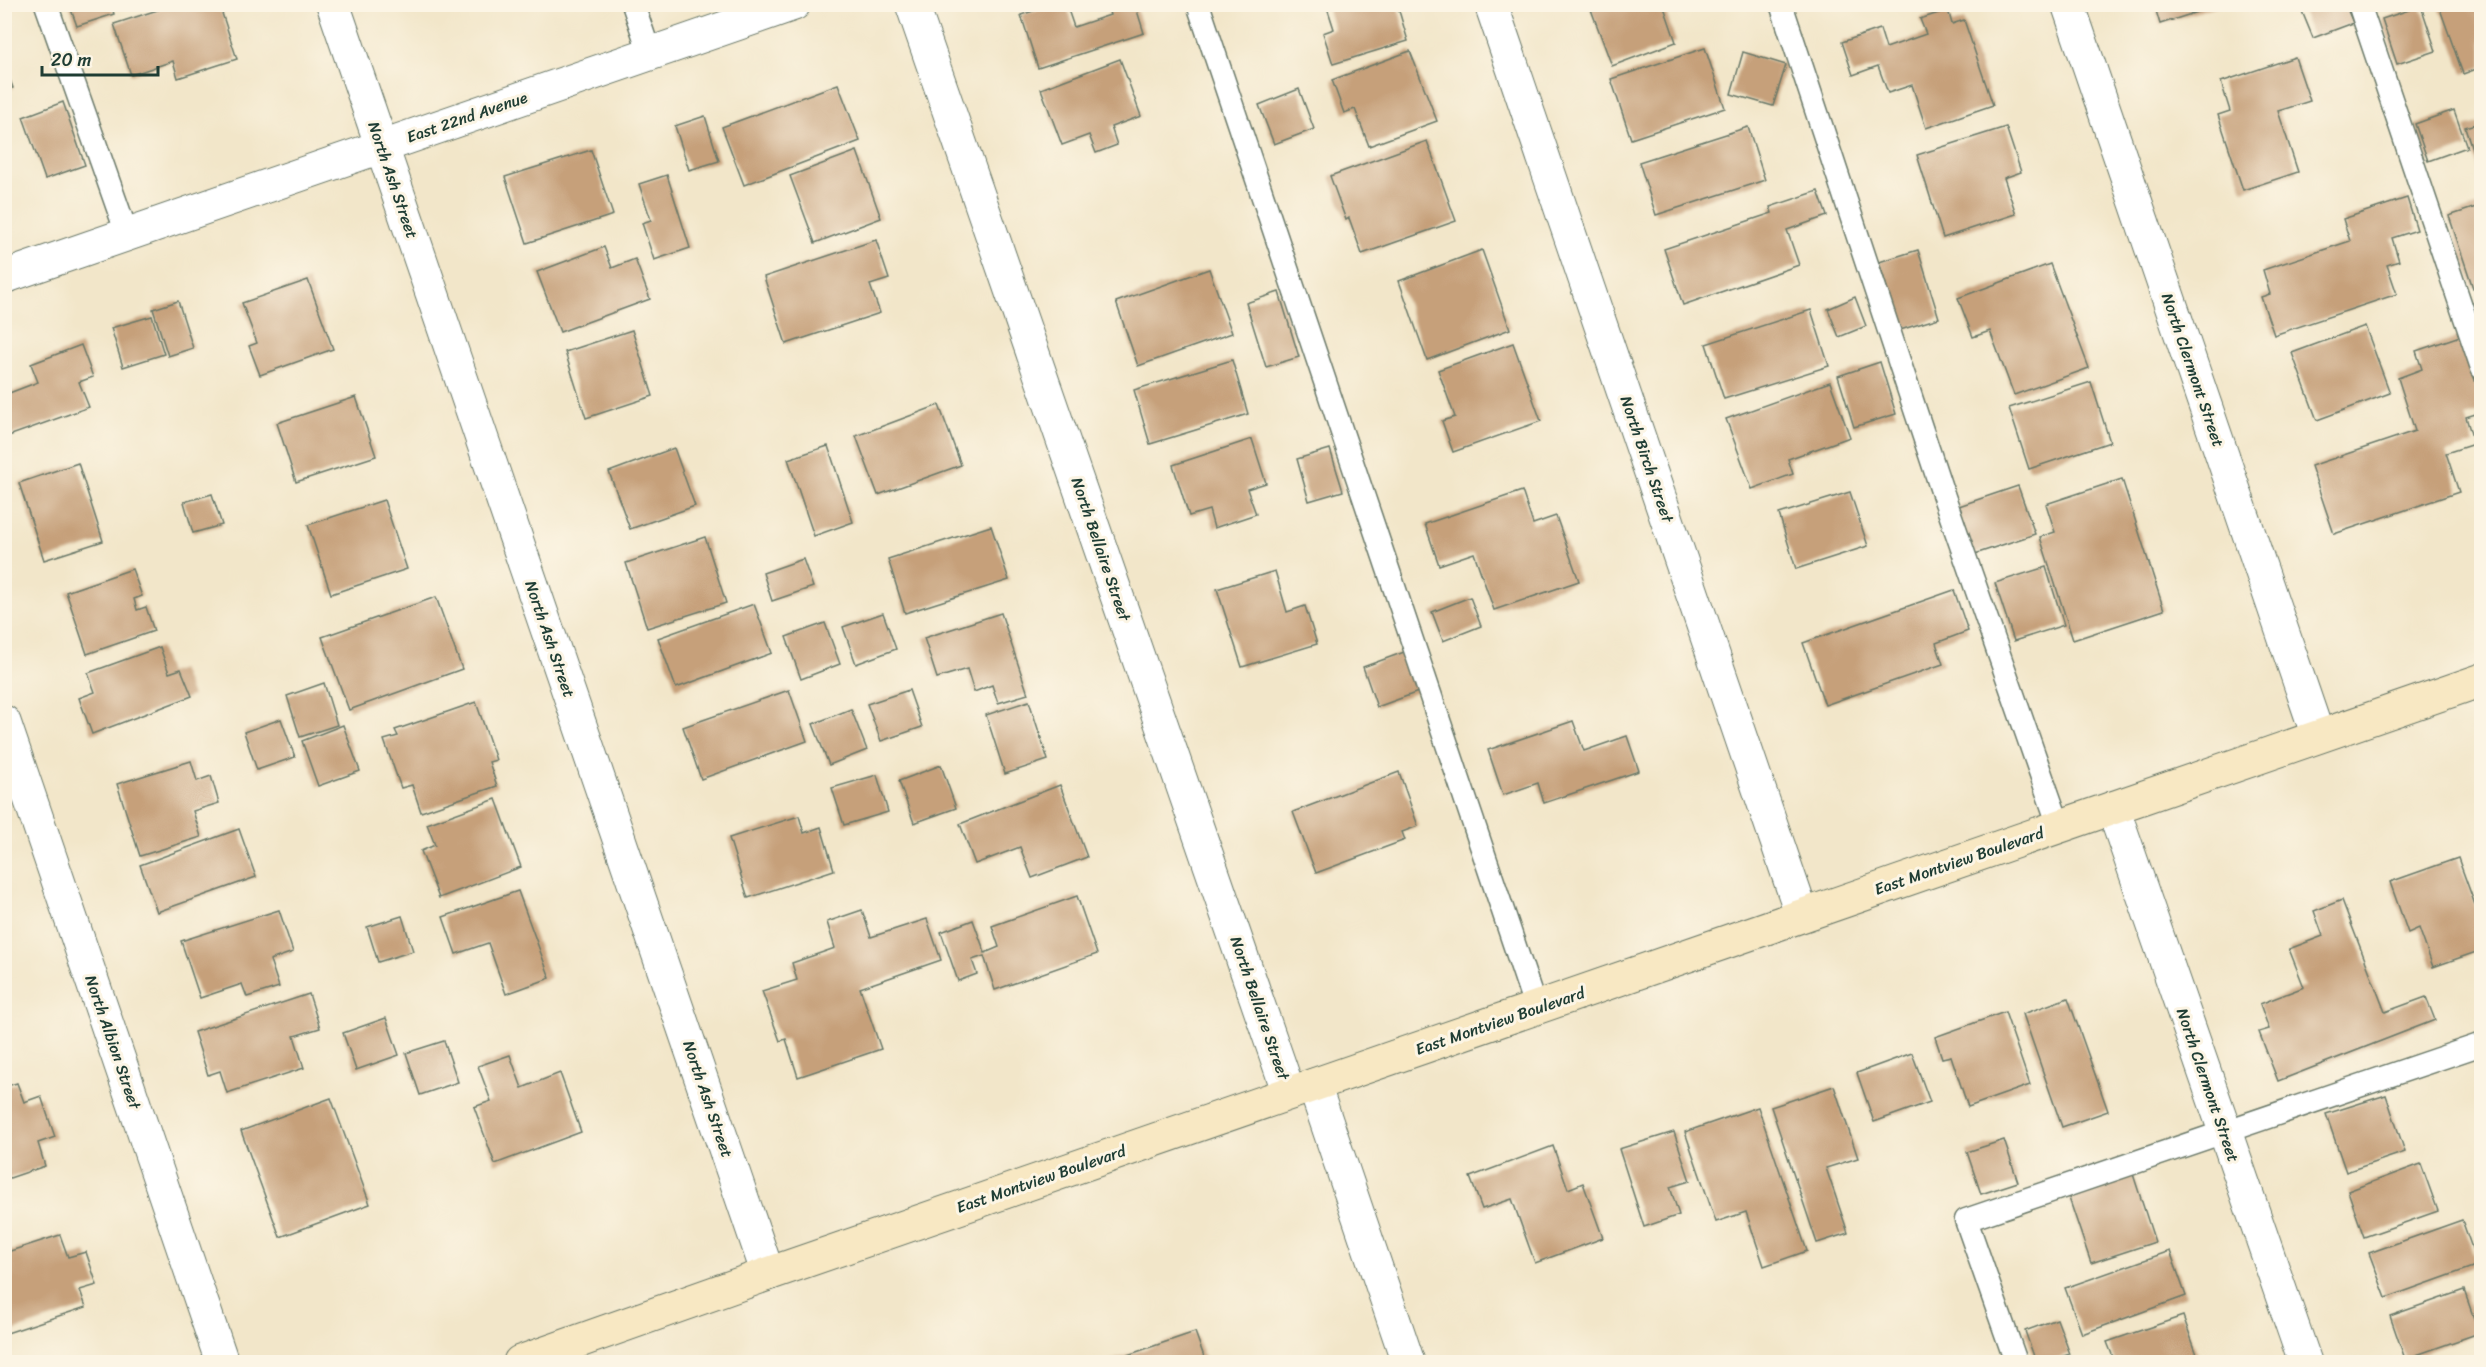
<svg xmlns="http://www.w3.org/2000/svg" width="2486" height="1367" font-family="Sriracha,sans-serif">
<rect width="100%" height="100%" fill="#fcf5e5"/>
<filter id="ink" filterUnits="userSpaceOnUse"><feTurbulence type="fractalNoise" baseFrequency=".0167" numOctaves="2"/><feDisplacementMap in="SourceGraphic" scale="12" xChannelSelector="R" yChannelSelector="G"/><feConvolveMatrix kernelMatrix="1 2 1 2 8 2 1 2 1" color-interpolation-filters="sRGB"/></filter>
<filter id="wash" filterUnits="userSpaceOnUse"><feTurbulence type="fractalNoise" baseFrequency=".008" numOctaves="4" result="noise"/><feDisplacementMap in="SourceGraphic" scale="24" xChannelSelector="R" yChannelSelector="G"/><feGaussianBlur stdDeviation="1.35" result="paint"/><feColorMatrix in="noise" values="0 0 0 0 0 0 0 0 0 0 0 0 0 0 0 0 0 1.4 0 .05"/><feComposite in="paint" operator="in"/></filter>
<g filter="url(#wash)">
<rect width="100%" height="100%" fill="#f2e6c9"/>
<g id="blocks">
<!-- building -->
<g fill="#c6a07a">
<polygon points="69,4 111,4 114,14 77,26"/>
<polygon points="176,4 219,4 237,59 178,78 173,61 131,75 114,24"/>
<polygon points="429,4 450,4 450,5 431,11"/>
<polygon points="1054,4 1066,4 1074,27 1110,15 1107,4 1135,4 1144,33 1038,68 1021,15"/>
<polygon points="1326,4 1397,4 1408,41 1333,64 1323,33 1334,29"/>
<polygon points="1589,4 1663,4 1676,42 1612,66"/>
<polygon points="2154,4 2219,4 2219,5 2160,24"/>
<polygon points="2299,4 2345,4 2353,23 2313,38"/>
<polygon points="2453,4 2482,4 2482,67 2463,74 2440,9"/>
<polygon points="2421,6 2436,51 2397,64 2382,19"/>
<polygon points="1948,10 1952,24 1964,20 1993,105 1926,128 1912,85 1888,93 1878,66 1853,75 1842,42 1880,29 1886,48 1926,34 1920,19"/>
<polygon points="1705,48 1725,108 1631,139 1611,79"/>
<polygon points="1410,51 1437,121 1369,146 1355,109 1344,113 1332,80"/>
<polygon points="1743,52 1786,65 1773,106 1731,94"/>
<polygon points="2295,57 2310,101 2278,111 2298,172 2243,190 2218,115 2230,111 2221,82"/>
<polygon points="1120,59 1141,116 1111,127 1117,145 1096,153 1089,135 1062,145 1041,89"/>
<polygon points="4,63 13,88 4,90"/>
<polygon points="838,84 860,141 744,185 722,127"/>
<polygon points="1299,89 1314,129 1274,144 1259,105"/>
<polygon points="63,102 85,165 45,179 23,117"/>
<polygon points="2454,110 2467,147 2428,161 2415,124"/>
<polygon points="705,116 719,161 689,170 675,126"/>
<polygon points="2482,122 2482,177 2481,177 2465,127"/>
<polygon points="1748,127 1765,180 1656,215 1639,162"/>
<polygon points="2006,127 2021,172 2004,178 2016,214 1943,238 1917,155"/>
<polygon points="1427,141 1456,221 1362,254 1349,218 1346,220 1330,176"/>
<polygon points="591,150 613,215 527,243 505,177"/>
<polygon points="857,151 881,218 815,243 790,176"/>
<polygon points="667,175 690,248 654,260 642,223 651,220 639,184"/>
<polygon points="1818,191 1827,216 1787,230 1799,265 1683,305 1664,249 1772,213 1770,207"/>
<polygon points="2407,198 2417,230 2392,238 2399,261 2387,265 2397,294 2274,335 2261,297 2270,294 2263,270 2350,241 2343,219"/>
<polygon points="2482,205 2482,285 2473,288 2449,216"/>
<polygon points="876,240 889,279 870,285 880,313 786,344 764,277"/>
<polygon points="604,247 612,268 635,259 650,299 560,332 537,272"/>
<polygon points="1482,250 1510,329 1427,360 1399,281"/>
<polygon points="1918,250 1939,318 1900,330 1879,262"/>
<polygon points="2050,264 2089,368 2014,395 1990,331 1973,337 1958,298"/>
<polygon points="1209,269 1232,333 1138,366 1116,302"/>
<polygon points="308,280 333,349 260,375 249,346 257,343 242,303"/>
<polygon points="1279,292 1299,357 1266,367 1246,303"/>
<polygon points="1855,297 1866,326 1839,337 1828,309"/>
<polygon points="178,301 193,348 168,356 153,309"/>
<polygon points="1811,310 1829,366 1724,399 1706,344"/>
<polygon points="152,316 164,354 123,367 111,328"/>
<polygon points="2365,326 2390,393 2317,420 2292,353"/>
<polygon points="632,330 653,396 586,418 565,352"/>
<polygon points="2460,336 2482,401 2482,412 2466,417 2474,444 2446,453 2459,492 2334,534 2311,466 2415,431 2398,378 2422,369 2416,351"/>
<polygon points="1513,343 1541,421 1453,452 1442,421 1455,417 1438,370"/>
<polygon points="81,345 93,377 79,382 89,407 6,437 4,395 38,382 31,364"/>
<polygon points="1232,360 1248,414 1150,444 1134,390"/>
<polygon points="1880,362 1896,414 1854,427 1838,376"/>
<polygon points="1830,382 1850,437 1788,459 1793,474 1752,489 1726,419"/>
<polygon points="2091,382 2110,442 2029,469 2009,408"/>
<polygon points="356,397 376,456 296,482 277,423"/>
<polygon points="939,405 961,465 878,495 856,436"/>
<polygon points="1252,439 1266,483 1247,489 1256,514 1214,528 1209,510 1189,516 1173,465"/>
<polygon points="828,446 853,522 814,536 788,459"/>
<polygon points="674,448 695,506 630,529 609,472"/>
<polygon points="1330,449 1343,491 1309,501 1297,459"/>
<polygon points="78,463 103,541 44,560 19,483"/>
<polygon points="2122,479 2164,610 2073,640 2040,537 2055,532 2046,504"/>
<polygon points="2018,486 2035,534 1969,556 1953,508"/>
<polygon points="1522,491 1533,524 1556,516 1579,581 1494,610 1474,553 1439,565 1425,524"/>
<polygon points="1850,492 1868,546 1796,569 1779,514"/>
<polygon points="212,494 222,525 193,533 184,502"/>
<polygon points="384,500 407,569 331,594 308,525"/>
<polygon points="991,526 1009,580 905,613 888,559"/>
<polygon points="705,537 726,603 647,628 626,563"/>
<polygon points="803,559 813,587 772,601 763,573"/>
<polygon points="2046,567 2064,625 2014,641 1995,583"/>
<polygon points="132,569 142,596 134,599 137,610 146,607 154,631 87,654 66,592"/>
<polygon points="1275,571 1287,612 1305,606 1317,644 1242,667 1217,589"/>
<polygon points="1954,590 1968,631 1936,643 1943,664 1825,705 1803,643"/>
<polygon points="436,597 462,669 349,710 322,637"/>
<polygon points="1470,597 1481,626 1443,641 1432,612"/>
<polygon points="754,604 772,653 676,688 658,638"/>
<polygon points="883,613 896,649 856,664 843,627"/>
<polygon points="1001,613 1028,694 998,703 992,685 974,692 967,669 937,678 924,638"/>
<polygon points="825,623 840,664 801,679 786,637"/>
<polygon points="160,647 169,673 181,669 192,696 92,734 79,698 95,692 88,673"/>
<polygon points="1407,651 1421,691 1377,707 1363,667"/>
<polygon points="324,683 337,725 300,737 287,696"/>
<polygon points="789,690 807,741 701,779 683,727"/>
<polygon points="909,690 922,727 881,741 867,704"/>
<polygon points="1029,701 1048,760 1005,774 986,715"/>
<polygon points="476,702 496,760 489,762 497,786 421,812 412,785 401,788 384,740 398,736 395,730"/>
<polygon points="851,709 867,750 829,765 813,724"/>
<polygon points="281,719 295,757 257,770 244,732"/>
<polygon points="1573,721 1584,751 1627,736 1639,771 1544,803 1538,783 1503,795 1488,750"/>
<polygon points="343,725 360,771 318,786 302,741"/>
<polygon points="191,761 197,781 211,776 219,803 193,811 201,837 140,856 117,784"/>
<polygon points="941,765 956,808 914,823 899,781"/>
<polygon points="1399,772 1418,826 1402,832 1405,840 1316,873 1293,812"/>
<polygon points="877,775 888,812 844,825 832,788"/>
<polygon points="1060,785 1087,857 1032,878 1020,847 975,864 960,824"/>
<polygon points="496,799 521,867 439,898 421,851 435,845 427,824"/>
<polygon points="799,816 804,833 821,827 834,870 748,898 729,838"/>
<polygon points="239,829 256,877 157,912 140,865"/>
<polygon points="2458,858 2482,924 2482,950 2433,967 2419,928 2408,933 2390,882"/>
<polygon points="518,891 550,978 506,994 488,943 456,954 443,917"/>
<polygon points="1077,896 1097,954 995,990 984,956 972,960 977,974 958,981 941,932 973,920 985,953 999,947 992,926"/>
<polygon points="2342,900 2385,1012 2426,997 2435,1020 2278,1081 2259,1032 2269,1029 2260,1004 2304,987 2289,949 2323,936 2314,911"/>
<polygon points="279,910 293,952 270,960 279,987 247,997 242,984 200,998 181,941"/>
<polygon points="862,910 871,937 927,919 941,960 860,988 881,1049 798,1077 786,1039 780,1041 762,991 797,980 792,963 835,948 827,922"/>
<polygon points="402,916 413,951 378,962 367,927"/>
<polygon points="309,994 320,1028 294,1036 304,1068 227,1093 220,1071 208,1075 194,1032"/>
<polygon points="2068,998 2108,1111 2062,1127 2023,1014"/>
<polygon points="2005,1012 2030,1085 1968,1107 1951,1056 1942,1058 1935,1037"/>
<polygon points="386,1018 399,1055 356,1070 343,1033"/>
<polygon points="444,1041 458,1082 420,1095 406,1053"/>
<polygon points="1912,1053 1930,1102 1874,1122 1857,1073"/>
<polygon points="510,1055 522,1088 560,1073 581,1132 495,1164 474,1107 491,1101 478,1066"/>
<polygon points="17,1083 24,1102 41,1096 55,1137 38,1143 45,1166 4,1180 4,1087"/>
<polygon points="1834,1086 1858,1158 1826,1168 1848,1233 1817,1243 1771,1107"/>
<polygon points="2386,1095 2405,1152 2346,1172 2326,1114"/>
<polygon points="331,1098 370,1204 280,1237 241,1131"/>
<polygon points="1758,1107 1807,1251 1764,1266 1746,1212 1716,1222 1685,1132"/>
<polygon points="1674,1132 1690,1181 1670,1187 1679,1215 1644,1227 1619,1149"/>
<polygon points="2004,1140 2018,1182 1981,1194 1967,1152"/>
<polygon points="1553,1146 1568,1189 1583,1183 1603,1238 1535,1263 1512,1199 1482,1209 1470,1177"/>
<polygon points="2421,1164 2438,1211 2364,1237 2348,1191"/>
<polygon points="2132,1171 2155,1242 2091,1263 2067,1192"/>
<polygon points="2462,1220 2478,1265 2386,1298 2369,1253"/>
<polygon points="60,1235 68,1257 86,1252 97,1285 80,1290 86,1307 4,1334 4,1253"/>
<polygon points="2170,1251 2186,1296 2082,1334 2065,1288"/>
<polygon points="2464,1290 2479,1333 2405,1359 2390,1316"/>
<polygon points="2183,1316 2199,1360 2193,1362 2115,1362 2107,1342"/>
<polygon points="2057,1319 2070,1354 2045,1362 2036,1362 2025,1331"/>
<polygon points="1195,1332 1206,1362 1107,1362"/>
</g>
</g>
</g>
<g filter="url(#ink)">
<use href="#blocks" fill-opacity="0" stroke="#697868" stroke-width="1.5"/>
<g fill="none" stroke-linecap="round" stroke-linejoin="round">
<defs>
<g id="lane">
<polyline points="46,4 127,234"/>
<polyline points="633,4 650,54"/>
<polyline points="1198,4 1536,1009"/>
<polyline points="1781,4 1942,491 2059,826"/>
<polyline points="2359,4 2482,368"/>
<polyline points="2016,1362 1966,1220 2482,1044"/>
</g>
<g id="street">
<polyline points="333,4 768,1274"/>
<polyline points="912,4 1289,1093"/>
<polyline points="1491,4 1802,915"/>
<polyline points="2068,4 2318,736"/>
<polyline points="4,277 794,4"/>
<polyline points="4,722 222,1362"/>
<polyline points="2113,808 2305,1362"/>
<polyline points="1314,1085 1408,1362"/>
</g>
<polyline id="secondary" points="520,1362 768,1274 2482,680"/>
</defs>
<!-- lane casing -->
<use href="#lane" stroke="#697868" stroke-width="25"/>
<!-- street casing -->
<use href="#street" stroke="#697868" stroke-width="35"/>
<!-- secondary casing -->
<use href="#secondary" stroke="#697868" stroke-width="35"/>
<!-- lane -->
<use href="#lane" stroke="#fff" stroke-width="22"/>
<!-- street -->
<use href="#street" stroke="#fff" stroke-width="33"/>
<!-- secondary -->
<use href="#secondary" stroke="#f8e8c3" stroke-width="33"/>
</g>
</g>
<g text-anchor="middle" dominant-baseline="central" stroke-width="6" stroke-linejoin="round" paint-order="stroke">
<!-- street labels -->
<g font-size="16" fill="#1f3d34" stroke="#fcf5e5">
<text transform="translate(467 117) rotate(-19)">East 22nd Avenue</text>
<text transform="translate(393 180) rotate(71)">North Ash Street</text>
<text transform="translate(2193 370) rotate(71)">North Clermont Street</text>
<text transform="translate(1647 459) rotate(71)">North Birch Street</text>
<text transform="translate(1101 549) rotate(71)">North Bellaire Street</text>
<text transform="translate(550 639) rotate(71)">North Ash Street</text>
<text transform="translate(1959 861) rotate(-19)">East Montview Boulevard</text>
<text transform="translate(1260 1008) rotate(71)">North Bellaire Street</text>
<text transform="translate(1500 1021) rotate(-19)">East Montview Boulevard</text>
<text transform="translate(113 1042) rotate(71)">North Albion Street</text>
<text transform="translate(2208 1085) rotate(71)">North Clermont Street</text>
<text transform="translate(708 1099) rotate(71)">North Ash Street</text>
<text transform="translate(1041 1179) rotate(-19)">East Montview Boulevard</text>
</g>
</g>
<!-- margin -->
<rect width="2486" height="1367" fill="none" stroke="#fcf5e5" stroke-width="24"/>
<!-- scale -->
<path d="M42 66v9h116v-9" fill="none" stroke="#1f3d34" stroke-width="3"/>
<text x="51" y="66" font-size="18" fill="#1f3d34" stroke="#fcf5e5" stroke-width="4.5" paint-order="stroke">20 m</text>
</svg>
